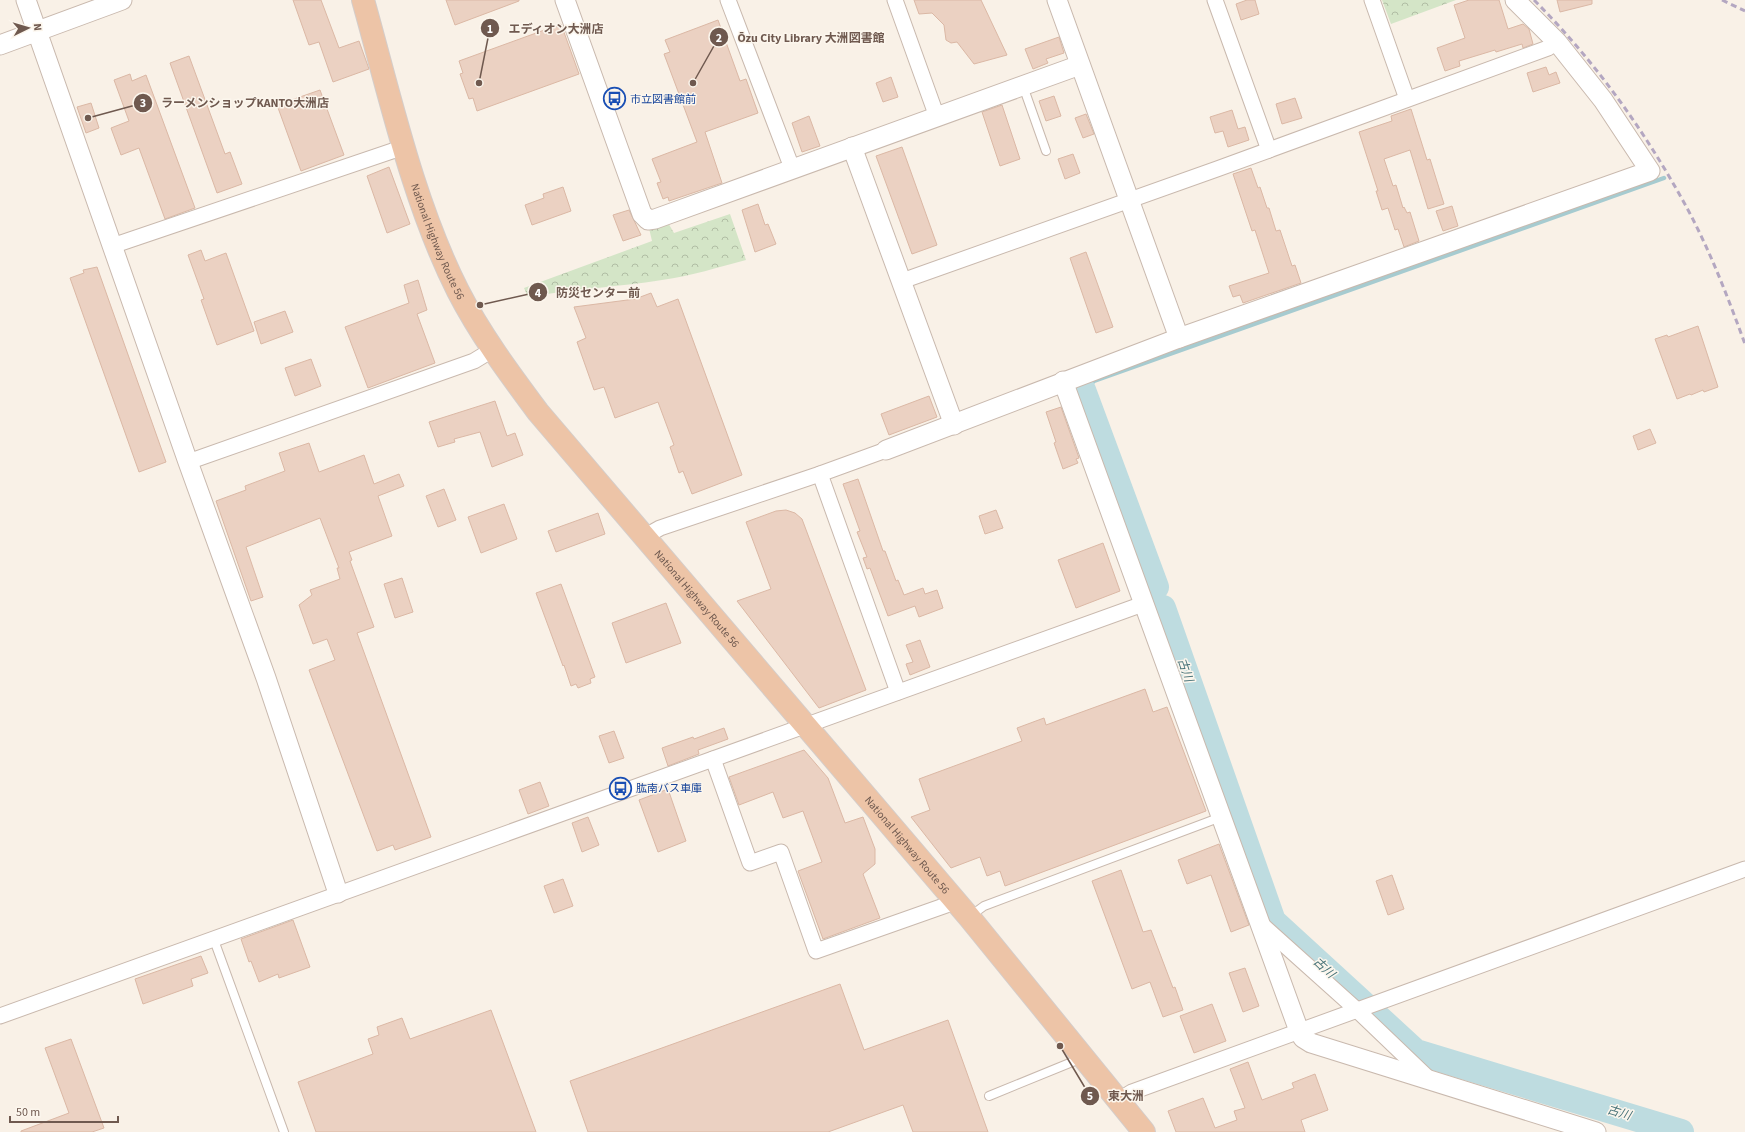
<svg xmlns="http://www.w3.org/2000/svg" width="1745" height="1132" font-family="'Source Sans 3','Noto Sans JP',sans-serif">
<defs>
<pattern id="park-crowns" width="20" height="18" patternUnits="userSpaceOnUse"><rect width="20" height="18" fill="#d4e5c7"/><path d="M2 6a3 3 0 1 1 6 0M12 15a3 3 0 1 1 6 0" fill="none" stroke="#b0bda4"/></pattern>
</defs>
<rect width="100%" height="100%" fill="#f9f1e7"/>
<!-- park -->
<g fill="url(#park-crowns)">
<polygon points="1382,0 1456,0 1391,24"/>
<path d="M730,214L746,260C719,267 691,276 662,280C618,287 573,289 528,297L524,288L652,241L648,224L667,221L674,233Z"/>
</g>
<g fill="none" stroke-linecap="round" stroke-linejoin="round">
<!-- stream -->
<polyline stroke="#a6cbd0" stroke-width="4.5" points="1083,390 1094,381 1664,178"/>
<!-- river -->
<g stroke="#bedce0" stroke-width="26">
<polyline points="1083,390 1156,587"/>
<polyline points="1163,608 1273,921 1416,1052 1681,1132"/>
</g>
</g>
<!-- building -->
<g fill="#ebd1c2" stroke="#dbb8a5">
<polygon points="293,0 321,0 339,48 359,41 369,69 333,82 319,42 309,45"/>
<polygon points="446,0 519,0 519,1 455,25"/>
<polygon points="914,0 981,0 1007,55 974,64 957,42 951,43 946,40 944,25 932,13 919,14"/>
<polygon points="1247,0 1255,0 1259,14 1241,20 1236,4"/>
<polygon points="1469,0 1499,0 1508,29 1523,24 1529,29 1533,44 1523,48 1522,44 1496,52 1495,50 1459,61 1460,66 1445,71 1437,48 1465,38 1454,5"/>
<polygon points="1557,0 1592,0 1592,4 1560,12"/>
<polygon points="718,20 740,81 746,79 758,113 705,132 722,183 669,201 668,197 663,199 657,183 661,182 652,159 697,142 664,54 670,52 665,40"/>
<polygon points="561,24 579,74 477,111 473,98 469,99 460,74 463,73 459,61"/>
<polygon points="1059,37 1064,53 1046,59 1048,63 1033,69 1025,49"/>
<polygon points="189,56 225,154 230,152 242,184 217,193 170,63"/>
<polygon points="1546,67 1549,75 1556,72 1560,83 1533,92 1527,73"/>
<polygon points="130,74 132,81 146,75 195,208 165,219 139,148 121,155 111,128 129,121 114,80"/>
<polygon points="891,77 898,97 883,102 876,83"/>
<polygon points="320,90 344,155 301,171 277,105"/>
<polygon points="1054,96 1061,116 1046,121 1039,101"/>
<polygon points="1295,98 1302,118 1282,124 1276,104"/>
<polygon points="91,103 99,128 86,133 77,107"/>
<polygon points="1002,105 1020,159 1000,166 982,112"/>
<polygon points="1411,109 1427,160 1430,159 1444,204 1428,209 1410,150 1384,159 1393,186 1396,185 1403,208 1404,207 1407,213 1410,212 1419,241 1404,247 1398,229 1395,230 1388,208 1382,210 1376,191 1378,191 1359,132 1392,121 1391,116"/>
<polygon points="1232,110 1238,129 1245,127 1249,140 1228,147 1223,131 1215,133 1210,117"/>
<polygon points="1086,114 1094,134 1083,138 1075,118"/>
<polygon points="809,116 820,146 802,152 792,123"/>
<polygon points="902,147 937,245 912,254 876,156"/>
<polygon points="1073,154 1080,173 1065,179 1058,159"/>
<polygon points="389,167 410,224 387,233 367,176"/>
<polygon points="1251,168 1258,188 1260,187 1267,208 1269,208 1276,231 1280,230 1292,266 1295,265 1301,283 1243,303 1240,295 1233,297 1229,286 1269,273 1255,230 1252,231 1233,174"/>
<polygon points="563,187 571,211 532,225 525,205 544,198 543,194"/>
<polygon points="758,204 765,225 768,224 776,244 755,252 742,210"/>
<polygon points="1452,206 1458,226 1443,231 1436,211"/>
<polygon points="629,210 641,235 623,241 613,215"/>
<polygon points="201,250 205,261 226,253 254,331 217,345 201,300 204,299 188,255"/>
<polygon points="1086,252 1113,327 1096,333 1070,258"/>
<polygon points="97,267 166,462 139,472 70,278 84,273 83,270"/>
<polygon points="418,280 427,310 417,314 435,363 368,388 345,327 409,303 404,285"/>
<polygon points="651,293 657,307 678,299 742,475 692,494 683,471 679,473 670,447 674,445 658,402 615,418 604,387 594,390 577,342 586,338 574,307 635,299"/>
<polygon points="285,311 293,332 261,344 254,322"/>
<polygon points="1698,326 1718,387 1704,392 1703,390 1691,395 1690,394 1677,399 1655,339 1667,335 1668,337"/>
<polygon points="311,359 321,386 295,396 285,368"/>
<polygon points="929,396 937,417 889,435 881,414"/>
<polygon points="495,401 507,436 515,433 523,455 492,467 480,432 454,439 455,442 438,447 429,422"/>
<polygon points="1061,407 1079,458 1076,459 1078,463 1063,469 1054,443 1056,442 1046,412"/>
<polygon points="1650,429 1656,443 1638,450 1633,436"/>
<polygon points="309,443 319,472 364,455 374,484 399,474 404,486 378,496 392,536 349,552 352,560 350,561 374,627 357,633 431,837 395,850 393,845 377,851 309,670 335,660 327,639 313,644 299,605 312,595 310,590 340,579 337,568 339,568 320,518 246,547 263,597 251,601 216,501 246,490 245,486 285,471 279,453"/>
<polygon points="858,479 883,551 885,551 896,581 898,580 904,595 923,588 925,594 937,590 943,608 919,617 915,606 888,616 870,568 867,569 863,558 867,557 857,532 860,531 843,484"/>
<polygon points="444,489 456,520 438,527 426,496"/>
<polygon points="504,504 517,539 481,553 468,517"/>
<polygon points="786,510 795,513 802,519 866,690 819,708 737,601 771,589 746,522 776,511"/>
<polygon points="996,510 1003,528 985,534 979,516"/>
<polygon points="598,513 605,534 556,552 548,531"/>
<polygon points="1103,543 1120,591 1076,608 1058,560"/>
<polygon points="402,578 413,612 395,618 384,584"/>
<polygon points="561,584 595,677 590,679 591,683 578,688 576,684 571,686 564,665 563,666 536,593"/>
<polygon points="666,603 681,643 626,663 612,623"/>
<polygon points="920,640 930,667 910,675 906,664 913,662 906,645"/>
<polygon points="1145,689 1153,712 1167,707 1206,811 1005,886 1000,871 987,876 980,857 951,868 911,817 930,810 919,779 1022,741 1017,728 1044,718 1046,725"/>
<polygon points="724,728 728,739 698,750 699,754 668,766 662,748 693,737 694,739"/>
<polygon points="614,731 624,758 609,763 599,736"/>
<polygon points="804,750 828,778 845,823 863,817 875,849 875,864 863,874 880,918 823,939 798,871 822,862 803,811 783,818 773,792 739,805 729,777"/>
<polygon points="540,782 549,806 528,814 519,790"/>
<polygon points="668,789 686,841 658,852 639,800"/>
<polygon points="588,817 599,845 582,852 572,823"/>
<polygon points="1219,844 1249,925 1231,932 1211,875 1187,884 1178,860"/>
<polygon points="1121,870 1143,932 1151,930 1173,988 1175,987 1183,1010 1163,1017 1150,982 1132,989 1092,881"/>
<polygon points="1392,875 1404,909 1388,915 1376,881"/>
<polygon points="563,879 573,906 554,913 544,886"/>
<polygon points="293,920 310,967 279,978 278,974 259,982 251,961 249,962 241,939"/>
<polygon points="201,956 208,973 191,979 193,986 143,1004 135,979"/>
<polygon points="1245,968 1259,1006 1243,1012 1229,973"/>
<polygon points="840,984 864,1050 948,1020 988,1132 913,1132 903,1105 828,1132 588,1132 570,1081"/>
<polygon points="1212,1004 1226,1041 1194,1053 1180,1016"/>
<polygon points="491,1010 536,1132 316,1132 298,1082 373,1054 368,1039 379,1035 377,1027 402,1018 410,1039"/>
<polygon points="71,1039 104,1128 92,1132 21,1132 21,1131 69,1113 45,1048"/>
<polygon points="1248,1062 1262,1100 1294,1088 1292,1083 1315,1074 1328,1110 1301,1120 1305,1132 1176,1132 1168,1111 1203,1098 1215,1128 1237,1120 1234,1111 1245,1108 1230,1069"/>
</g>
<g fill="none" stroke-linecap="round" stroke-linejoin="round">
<defs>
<g id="service">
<polyline points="1023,86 1046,151"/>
<polyline points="969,917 984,906 1221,817"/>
<polyline points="214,940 284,1132"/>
<polyline points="989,1096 1082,1058"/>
</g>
<g id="minor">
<polyline points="728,0 792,168"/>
<polyline points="895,0 937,117"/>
<polyline points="1215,0 1269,150"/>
<polyline points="1372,0 1407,99"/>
<polyline points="112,246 404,147"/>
<polyline points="902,281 1217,169 1548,48 1557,42"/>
<polyline points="886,450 820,474 898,692"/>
<polyline points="188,462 474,361 492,350"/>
<polyline points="644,537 660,528 820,474"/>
<polyline points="713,759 750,863 781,852 816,951 955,902"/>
<polyline points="1260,923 1357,1010 1428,1078"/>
<polyline points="0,1016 1143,604"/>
<polyline points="1119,1100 1132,1092 1745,869"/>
</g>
<g id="tertiary">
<polyline points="26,0 188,462 266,678 338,893"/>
<polyline points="565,0 642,214 648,220 655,219 1080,65"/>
<polyline points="1057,0 1179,338"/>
<polyline points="0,45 122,0"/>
<polyline points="852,147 954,425"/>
<polyline points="1063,381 1299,1031 1303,1038 1311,1043 1596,1132"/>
<polyline points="886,450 1179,338 1650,171 1603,100 1557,42 1515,0"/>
</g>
<g id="trunk">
<path id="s1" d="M363,0C390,96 413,202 458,291C480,334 509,373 538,412L969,917L1144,1132"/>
</g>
</defs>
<!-- service casing -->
<use href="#service" stroke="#c9b9ae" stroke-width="10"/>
<!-- minor casing -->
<use href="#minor" stroke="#c9b9ae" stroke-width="17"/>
<!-- tertiary casing -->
<use href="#tertiary" stroke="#c9b9ae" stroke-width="21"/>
<!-- trunk casing -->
<use href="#trunk" stroke="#d4cdca" stroke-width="24"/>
<!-- service -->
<use href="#service" stroke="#fff" stroke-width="8"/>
<!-- minor -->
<use href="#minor" stroke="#fff" stroke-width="15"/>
<!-- tertiary -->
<use href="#tertiary" stroke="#fff" stroke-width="19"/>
<!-- trunk -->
<use href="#trunk" stroke="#edc4a7" stroke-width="22"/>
<!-- rail -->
<g stroke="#b4a7c1" stroke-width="3" stroke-dasharray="6 4" stroke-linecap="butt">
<path d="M1534,0C1593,59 1642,127 1682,199C1708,245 1727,295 1745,344"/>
<polyline points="1722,0 1745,11"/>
</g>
</g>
<!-- icons -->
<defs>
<symbol id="bus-ring" viewBox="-11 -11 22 22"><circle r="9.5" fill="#fcf6ed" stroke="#1a4fb4" stroke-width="1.5"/><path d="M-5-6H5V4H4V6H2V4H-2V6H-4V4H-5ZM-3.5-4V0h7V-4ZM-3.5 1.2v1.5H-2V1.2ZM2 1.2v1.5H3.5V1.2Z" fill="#1a4fb4"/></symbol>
</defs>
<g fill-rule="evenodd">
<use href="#bus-ring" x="602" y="86" width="25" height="25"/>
<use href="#bus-ring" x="608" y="776" width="25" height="25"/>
</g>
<g text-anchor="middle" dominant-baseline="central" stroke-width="3" stroke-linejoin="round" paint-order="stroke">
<!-- transit labels -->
<g font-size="11" fill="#164399" stroke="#fcf6ed" text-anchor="start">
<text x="630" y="99">市立図書館前</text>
<text x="636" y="788">肱南バス車庫</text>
</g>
<!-- street labels -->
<g font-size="11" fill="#6f594f" stroke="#fcf6ed">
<text stroke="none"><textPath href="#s1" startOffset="253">National Highway Route 56</textPath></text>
<text stroke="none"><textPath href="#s1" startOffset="697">National Highway Route 56</textPath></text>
<text stroke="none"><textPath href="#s1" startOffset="1021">National Highway Route 56</textPath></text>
</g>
<!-- water labels -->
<g font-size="12" font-style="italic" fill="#487379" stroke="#fcf6ed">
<text transform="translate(1185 670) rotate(71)">古川</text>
<text transform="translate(1324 968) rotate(43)">古川</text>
<text transform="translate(1619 1113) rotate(17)">古川</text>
</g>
</g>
<!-- callouts -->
<path fill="none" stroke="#6f594f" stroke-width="1.5" d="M479 83L490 28M693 83L719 37M88 118L143 103M480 305L538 292M1060 1046L1090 1096"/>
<g fill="#6f594f" stroke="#fcf6ed" stroke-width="1.5">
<circle cx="479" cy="83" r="4"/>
<circle cx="693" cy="83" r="4"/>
<circle cx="88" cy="118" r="4"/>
<circle cx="480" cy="305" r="4"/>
<circle cx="1060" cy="1046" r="4"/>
<circle cx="490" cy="28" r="10"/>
<circle cx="719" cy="37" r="10"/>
<circle cx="143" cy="103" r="10"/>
<circle cx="538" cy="292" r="10"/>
<circle cx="1090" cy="1096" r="10"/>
</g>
<g font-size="12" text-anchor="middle" font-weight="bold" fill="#fff">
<text x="490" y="33">1</text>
<text x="719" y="42">2</text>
<text x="143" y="107">3</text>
<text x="538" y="297">4</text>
<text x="1090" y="1100">5</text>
</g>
<g font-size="12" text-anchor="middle" font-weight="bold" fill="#6f594f" stroke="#fcf6ed" stroke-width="3" stroke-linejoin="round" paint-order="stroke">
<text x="556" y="33">エディオン大洲店</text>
<text x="811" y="42">Ōzu City Library 大洲図書館</text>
<text x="245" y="107">ラーメンショップKANTO大洲店</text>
<text x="598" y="297">防災センター前</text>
<text x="1126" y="1100">東大洲</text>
</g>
<!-- north arrow -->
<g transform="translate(28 28) rotate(85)" stroke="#fcf6ed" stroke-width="3" paint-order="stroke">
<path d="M0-3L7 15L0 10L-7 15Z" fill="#6f594f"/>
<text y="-6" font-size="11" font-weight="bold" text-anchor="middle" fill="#6f594f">N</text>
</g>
<!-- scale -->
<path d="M10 1116v6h108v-6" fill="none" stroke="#6f594f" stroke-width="2"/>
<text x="16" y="1116" font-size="12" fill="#6f594f" stroke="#fcf6ed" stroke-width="3" paint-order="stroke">50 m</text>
</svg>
